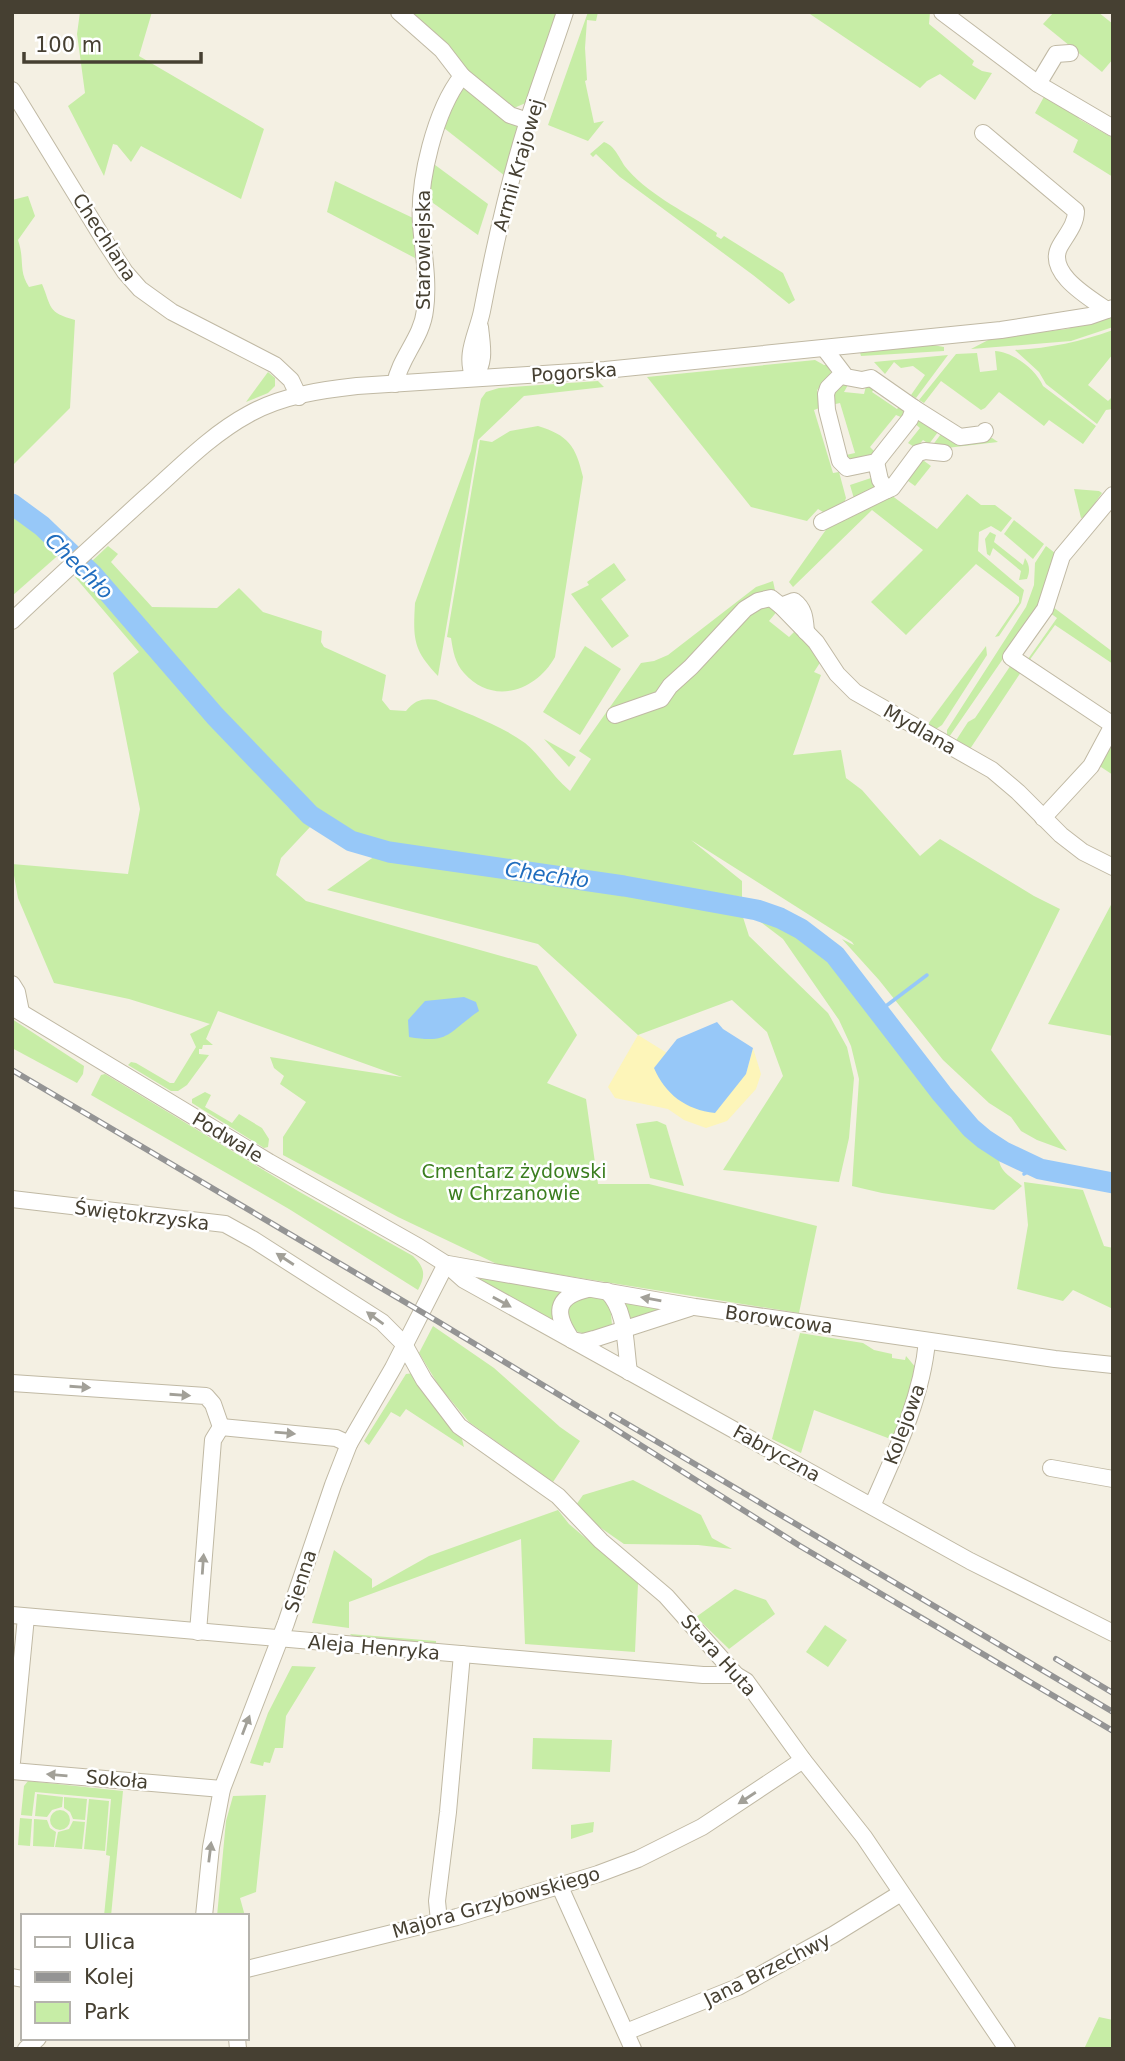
<svg xmlns="http://www.w3.org/2000/svg" width="1125" height="2061" font-family="'DejaVu Sans',sans-serif">
<rect width="100%" height="100%" fill="#f4f0e3"/>
<!-- green -->
<g fill="#c7eda6">
<polygon points="80,12 152,12 139,56 264,129 241,199 141,146 131,162 117,145 113,144 104,176 68,106 85,93 77,34"/>
<polygon points="410,12 561,12 528,102 514,108 474,80"/>
<polygon points="588,12 598,12 596,21 587,20 585,48 587,80 585,81 594,123 604,121 588,141 548,125"/>
<polygon points="807,12 930,12 929,24 974,61 972,65 982,71 992,73 975,100 940,74 927,81 920,88"/>
<polygon points="1054,12 1098,12 1113,24 1113,59 1102,72 1043,24"/>
<polygon points="466,85 519,127 505,176 444,128 453,96"/>
<polygon points="1045,95 1077,113 1079,119 1113,138 1113,177 1073,152 1078,140 1035,113"/>
<path d="M604,142C617,147 619,160 628,170C652,197 688,213 717,233L716,236L721,239L724,236L783,273L795,300L789,304L753,275L620,177L596,154L593,157L590,154Z"/>
<polygon points="431,162 488,204 478,235 426,198"/>
<polygon points="335,181 413,218 415,258 327,212"/>
<path d="M28,196L35,216L18,240C25,260 18,270 29,287L42,284C52,308 47,312 75,320L70,408L12,466V200Z"/>
<polygon points="1113,316 1113,327 1071,341 971,349 994,337 1067,329"/>
<path d="M1113,330V354L1088,385L1108,401L1113,396V409L1106,410L1097,424L1046,384L1039,372L1015,350C1050,348 1080,342 1113,330Z"/>
<polygon points="921,343 944,347 944,351 861,356 859,349"/>
<path d="M995,351C1013,352 1036,369 1043,386L1096,426L1083,444L1049,420L1044,426L999,392L985,408L981,410L941,381L924,403L919,400L956,354L977,353L980,372L997,370Z"/>
<polygon points="948,355 916,398 911,395 925,375 913,366 901,368 894,362 885,374 874,362"/>
<polygon points="815,360 824,365 829,365 832,377 817,390 822,407 814,410 833,473 839,472 846,498 842,508 828,515 818,509 807,521 751,507 647,377"/>
<polygon points="268,372 275,378 275,386 268,393 246,402"/>
<path d="M598,381L604,387L524,396L478,440L438,676C413,650 413,639 415,603L471,451L481,399L486,392L499,388Z"/>
<path d="M849,383L844,392L864,394L866,386H876L872,392L897,409L901,405L905,414L903,418L896,415L870,447L877,454L853,461L846,455L855,453L840,403L831,405C834,392 835,385 849,383Z"/>
<polygon points="917,418 941,428 929,444 923,440 916,448 908,443 920,428 913,422"/>
<path d="M538,426C568,435 576,446 583,477L555,657C536,691 493,706 464,673C455,663 453,651 451,638L447,637L480,440L492,442L510,431Z"/>
<polygon points="944,430 967,441 992,438 998,442 938,449 932,446"/>
<polygon points="920,458 931,466 915,486 904,478"/>
<polygon points="870,469 878,490 855,502 850,485 871,478"/>
<polygon points="1074,489 1099,491 1102,493 1085,517 1081,518"/>
<polygon points="967,494 981,505 995,505 1012,518 1001,532 991,526 979,532 978,551 1024,590 1021,603 999,636 995,637 1019,602 1019,597 976,564 906,635 871,602 923,550 872,510 793,587 789,582 830,524 891,495 937,529"/>
<polygon points="12,509 34,524 63,551 12,596"/>
<polygon points="1014,520 1044,544 1033,559 1004,534"/>
<path d="M990,532L996,535L994,542L1023,565L1025,558C1030,565 1030,572 1027,579L1019,580L1021,571L993,548L990,556L987,554L985,539Z"/>
<path d="M108,546L118,554L111,562L152,607L217,608L239,588L263,612L322,631L321,642L324,647L386,675L382,700L390,710L406,711C415,700 423,698 436,700C465,713 499,724 525,743C542,757 553,777 570,791L591,759L579,751L641,663L654,661L668,655L756,587L773,581L779,609L769,621L789,637L795,631L823,658L814,672L821,675L793,755L841,750L846,778L862,790L920,856L940,839L1034,896L1060,909L991,1050L1067,1151L1037,1140L1021,1131L1011,1117L989,1103L943,1060L879,980L842,939L854,945L852,942L691,840L742,881V897L400,847L356,837L312,809L106,580L92,561Z"/>
<polygon points="1046,546 1055,553 1040,605 947,740 947,730 1026,607 1034,585 1035,563"/>
<polygon points="614,563 626,580 601,599 629,636 612,648 571,594 589,585 587,582"/>
<polygon points="81,571 110,600 287,806 311,826 281,858 276,875 306,901 537,966 577,1035 547,1083 586,1099 598,1184 649,1184 817,1226 799,1313 499,1265 398,1217 283,1155 283,1137 306,1102 280,1084 284,1076 274,1068 270,1057 402,1077 218,1011 206,1039 213,1045 203,1045 202,1049 199,1049 199,1054 209,1055 187,1085 178,1091 171,1091 128,1065 131,1062 136,1063 170,1083 174,1083 196,1047 190,1034 210,1024 129,999 54,983 18,898 12,864 128,874 140,809 113,673 139,652 75,577"/>
<polygon points="1053,607 1113,652 1113,664 1055,625 1026,665 1028,659 1057,618 1050,613"/>
<polygon points="585,646 621,669 580,735 543,712"/>
<polygon points="986,646 987,655 942,725 933,731 925,728"/>
<polygon points="1013,662 1023,669 968,752 953,745 968,722 975,718"/>
<polygon points="1113,736 1113,775 1098,765"/>
<polygon points="544,739 576,757 569,767"/>
<polygon points="375,856 425,866 741,911 749,936 828,1013 847,1047 854,1078 849,1138 839,1182 723,1170 783,1076 767,1032 732,1000 638,1035 538,944 327,890"/>
<polygon points="1113,901 1113,1036 1048,1024"/>
<path d="M758,920C826,922 884,1029 922,1079C942,1105 971,1136 1000,1152C995,1169 1010,1176 1022,1186L994,1210L882,1193L852,1186L859,1079L851,1046L839,1020L783,939Z"/>
<polygon points="12,1019 84,1066 83,1074 77,1083 12,1048"/>
<path d="M105,1074L298,1191L413,1256C425,1268 426,1275 418,1290L289,1209L91,1095L101,1075Z"/>
<polygon points="205,1092 211,1095 205,1107 232,1123 239,1114 262,1128 269,1139 268,1147 264,1148 192,1103 192,1099"/>
<polygon points="657,1121 666,1125 684,1186 650,1178 636,1124"/>
<polygon points="1024,1182 1083,1190 1104,1246 1113,1248 1113,1309 1073,1290 1063,1301 1017,1289 1028,1225"/>
<polygon points="470,1274 563,1291 553,1306 553,1322 470,1276"/>
<path d="M585,1297L601,1298L610,1304L612,1325C598,1337 579,1337 567,1324L568,1305Z"/>
<polygon points="621,1299 669,1306 627,1324"/>
<polygon points="433,1326 494,1368 560,1427 580,1441 553,1482 469,1422 439,1386 419,1353"/>
<polygon points="800,1333 863,1343 874,1350 892,1354 892,1358 905,1360 906,1356 917,1369 893,1440 814,1410 801,1453 772,1439"/>
<polygon points="414,1373 462,1439 464,1447 406,1409 400,1417 391,1412 369,1445 364,1441 406,1374"/>
<polygon points="633,1480 701,1515 712,1538 732,1549 698,1545 624,1544 588,1519 576,1505 583,1495"/>
<polygon points="558,1510 569,1524 638,1583 635,1652 525,1644 521,1539 349,1602 349,1628 312,1623 334,1550 372,1579 372,1588 429,1556"/>
<polygon points="735,1589 766,1600 775,1614 729,1649 696,1617"/>
<polygon points="825,1625 847,1640 828,1667 806,1652"/>
<polygon points="350,1634 436,1641 436,1645 354,1638"/>
<polygon points="292,1666 316,1667 286,1716 283,1748 275,1748 270,1763 264,1762 263,1766 250,1763 268,1713"/>
<polygon points="533,1738 612,1740 610,1772 532,1769"/>
<polygon points="28,1781 123,1791 111,1916 104,1916 110,1856 106,1855 111,1799 35,1792 32,1816 21,1815 24,1786"/>
<polygon points="37,1794 63,1797 62,1807 52,1810 47,1817 35,1816"/>
<polygon points="266,1795 256,1892 240,1898 245,1916 217,1916 226,1821 233,1796"/>
<polygon points="64,1797 87,1799 85,1820 73,1819 70,1812 64,1808"/>
<polygon points="89,1799 109,1801 105,1851 84,1849"/>
<circle cx="60" cy="1820" r="10"/>
<polygon points="20,1818 32,1819 30,1846 18,1845"/>
<polygon points="34,1819 47,1820 50,1828 56,1832 54,1847 33,1846"/>
<polygon points="73,1821 85,1822 82,1849 55,1847 58,1832 69,1829"/>
<polygon points="594,1822 593,1832 571,1839 571,1825"/>
<polygon points="1099,2017 1113,2020 1113,2049 1084,2049"/>
</g>
<!-- sand -->
<polygon fill="#fdf5b9" points="638,1035 667,1053 654,1068 746,1074 753,1048 761,1074 756,1089 727,1121 706,1128 684,1120 668,1109 615,1098 608,1087"/>
<!-- water -->
<g fill="#97c8f8">
<path d="M464,997L476,1002L479,1011C447,1033 450,1044 409,1037L408,1020L425,1001Z"/>
<path d="M717,1022L723,1029L753,1048L746,1074L715,1113C686,1110 665,1094 654,1068L677,1039Z"/>
</g>
<g fill="none" stroke-linecap="round" stroke-linejoin="round">
<!-- stream -->
<g stroke="#97c8f8" stroke-width="3.5">
<polyline points="878,1012 927,975"/>
<polyline points="1006,1162 1011,1155"/>
<polyline points="1024,1174 1036,1167"/>
</g>
<!-- river -->
<polyline stroke="#97c8f8" stroke-width="21" points="12,504 42,526 93,575 215,716 310,815 351,841 389,852 624,886 757,910 780,918 801,929 835,955 942,1094 971,1128 984,1139 1004,1152 1040,1169 1113,1183"/>
<defs>
<g id="minor">
<polyline points="942,12 1038,84 1113,128"/>
<polyline points="462,76 510,115 528,121"/>
<polyline points="1038,84 1056,54 1070,53"/>
<polyline points="12,90 104,240 125,272 140,289 172,312 275,365 291,380 299,397"/>
<path d="M983,133L1076,211C1076,224 1067,234 1060,246C1045,272 1088,297 1107,310"/>
<polyline points="824,348 846,377 862,380 871,378 914,408 910,419 876,462 847,468 840,461 827,410 826,394 828,388 842,374"/>
<path d="M474,378C464,354 477,335 482,311C494,248 508,185 527,124C539,86 553,49 565,12"/>
<path d="M474,378C486,361 482,347 480,327"/>
<path d="M395,384C400,357 422,338 425,310C429,282 423,252 421,224C418,181 435,110 462,76L442,50L399,12"/>
<polyline points="914,408 960,437 983,434 985,431"/>
<polyline points="876,462 880,480 887,490 892,488 918,453 925,451 944,453"/>
<polyline points="822,522 887,490"/>
<path d="M781,606L794,601C805,609 805,620 806,632"/>
<path d="M12,621C56,579 101,538 145,498C178,469 210,435 249,414C281,396 320,390 357,386L605,370L1001,330L1090,316L1113,308"/>
<polyline points="615,715 661,699 670,686 691,667 745,609 758,601 771,598 781,606 816,642 837,674 855,692 992,770 1018,792 1061,835 1083,852 1113,867"/>
<polyline points="1043,818 1091,766 1113,725 1011,657 1045,609 1062,556 1113,495"/>
<polyline points="12,984 17,992 21,1012"/>
<polyline points="12,1007 269,1162 419,1247 446,1264 464,1280 970,1561 1113,1633"/>
<polyline points="12,1199 225,1224 254,1240 382,1322 404,1344 424,1380 459,1426 558,1496 601,1541 666,1596 736,1675 746,1681 803,1760 864,1837 1007,2049"/>
<polyline points="448,1264 695,1307 1055,1359 1113,1365"/>
<path d="M588,1289C553,1297 555,1315 572,1340L583,1342L594,1339L690,1308"/>
<path d="M607,1291C627,1311 625,1345 629,1372"/>
<polyline points="12,1383 206,1396 213,1404 221,1427"/>
<polyline points="221,1427 336,1438 349,1444"/>
<polyline points="1051,1468 1113,1479"/>
<path d="M872,1506C895,1454 922,1398 927,1341"/>
<polyline points="12,1615 703,1675 736,1675"/>
<polyline points="198,1632 213,1440 221,1427"/>
<polyline points="12,1762 26,1617"/>
<polyline points="12,1771 222,1789"/>
<polyline points="560,1887 633,2049"/>
<polyline points="204,1916 211,1847 222,1789 286,1623 333,1485 349,1444 393,1368 446,1264"/>
<polyline points="439,1921 437,1901 448,1812 462,1654"/>
<polyline points="247,1969 457,1917 598,1874 638,1859 702,1827 803,1760"/>
<polyline points="12,1977 23,1979"/>
<polyline points="626,2032 738,1987 833,1935 901,1893"/>
<polyline points="237,2038 238,2049"/>
<polyline points="26,2049 38,2038"/>
</g>
</defs>
<!-- minor casing -->
<use href="#minor" stroke="#c0b9a4" stroke-width="18"/>
<!-- minor -->
<use href="#minor" stroke="#fff" stroke-width="16"/>
<defs>
<g id="rail">
<polyline points="12,1070 437,1321 604,1422 800,1546 1113,1731"/>
<polyline points="612,1415 1113,1712"/>
<polyline points="1056,1659 1113,1693"/>
</g>
</defs>
<!-- rail casing -->
<use href="#rail" stroke="#949494" stroke-width="6"/>
<!-- rail -->
<use href="#rail" stroke="#fff" stroke-width="3.5" stroke-dasharray="10" stroke-linecap="butt"/>
</g>
<!-- one-way arrows -->
<defs><path id="oneway-solid" d="M-6-.8H1V-3.2L6.5 0L1 3.2V.8H-6Z" transform="scale(1.75)"/></defs>
<g fill="#a2a098">
<use href="#oneway-solid" transform="translate(285 1259) rotate(-147)"/>
<use href="#oneway-solid" transform="translate(651 1299) rotate(-170)"/>
<use href="#oneway-solid" transform="translate(502 1302) rotate(29)"/>
<use href="#oneway-solid" transform="translate(375 1318) rotate(-144)"/>
<use href="#oneway-solid" transform="translate(80 1387) rotate(4)"/>
<use href="#oneway-solid" transform="translate(180 1395) rotate(4)"/>
<use href="#oneway-solid" transform="translate(285 1433) rotate(5)"/>
<use href="#oneway-solid" transform="translate(203 1564) rotate(-86)"/>
<use href="#oneway-solid" transform="translate(246 1725) rotate(-69)"/>
<use href="#oneway-solid" transform="translate(57 1775) rotate(-175)"/>
<use href="#oneway-solid" transform="translate(747 1798) rotate(147)"/>
<use href="#oneway-solid" transform="translate(210 1852) rotate(-83)"/>
</g>
<g text-anchor="middle" dominant-baseline="central" stroke-width="5" stroke-linejoin="round" paint-order="stroke">
<!-- street labels -->
<g font-size="19" fill="#464032" stroke="#fff">
<text transform="translate(518 165) rotate(-74)">Armii Krajowej</text>
<text transform="translate(105 237) rotate(57)">Chechlana</text>
<text transform="translate(423 250) rotate(-90)">Starowiejska</text>
<text transform="translate(574 372) rotate(-4)">Pogorska</text>
<text transform="translate(920 729) rotate(30)">Mydlana</text>
<text transform="translate(228 1137) rotate(31)">Podwale</text>
<text transform="translate(142 1215) rotate(7)">Świętokrzyska</text>
<text transform="translate(779 1319) rotate(8)">Borowcowa</text>
<text transform="translate(904 1424) rotate(-70)">Kolejowa</text>
<text transform="translate(777 1453) rotate(29)">Fabryczna</text>
<text transform="translate(300 1581) rotate(-72)">Sienna</text>
<text transform="translate(374 1647) rotate(5)">Aleja Henryka</text>
<text transform="translate(719 1655) rotate(48)">Stara Huta</text>
<text transform="translate(117 1779) rotate(5)">Sokoła</text>
<text transform="translate(496 1902) rotate(-16)">Majora Grzybowskiego</text>
<text transform="translate(767 1969) rotate(-27)">Jana Brzechwy</text>
</g>
<!-- park labels -->
<g font-size="19" fill="#3b7e1f" stroke="#fff">
<text x="514" y="1171">Cmentarz żydowski<tspan x="514" dy="22">w Chrzanowie</tspan></text>
</g>
<!-- water labels -->
<g font-size="21" font-style="italic" fill="#206dbe" stroke="#fff">
<text transform="translate(79 566) rotate(44)">Chechło</text>
<text transform="translate(547 875) rotate(8)">Chechło</text>
</g>
</g>
<!-- border -->
<rect width="1125" height="2061" fill="none" stroke="#464032" stroke-width="28"/>
<!-- legend -->
<rect x="21" y="1914" width="228" height="126" fill="#ffffff" stroke="#b5b3ad" stroke-width="2"/>
<rect x="35" y="1937" width="35" height="10" fill="#ffffff" stroke="#b5b3ad" stroke-width="2"/>
<text x="84" y="1949" font-size="21" fill="#464032">Ulica</text>
<rect x="35" y="1972" width="35" height="10" fill="#949494" stroke="#b5b3ad" stroke-width="2"/>
<text x="84" y="1984" font-size="21" fill="#464032">Kolej</text>
<rect x="35" y="2002" width="35" height="21" fill="#c7eda6" stroke="#b5b3ad" stroke-width="2"/>
<text x="84" y="2019" font-size="21" fill="#464032">Park</text>
<!-- scale -->
<path d="M24 52v10h177v-10" fill="none" stroke="#464032" stroke-width="3.5"/>
<text x="35" y="52" font-size="21" fill="#464032" stroke="#ffffff" stroke-width="5" paint-order="stroke">100 m</text>
</svg>
